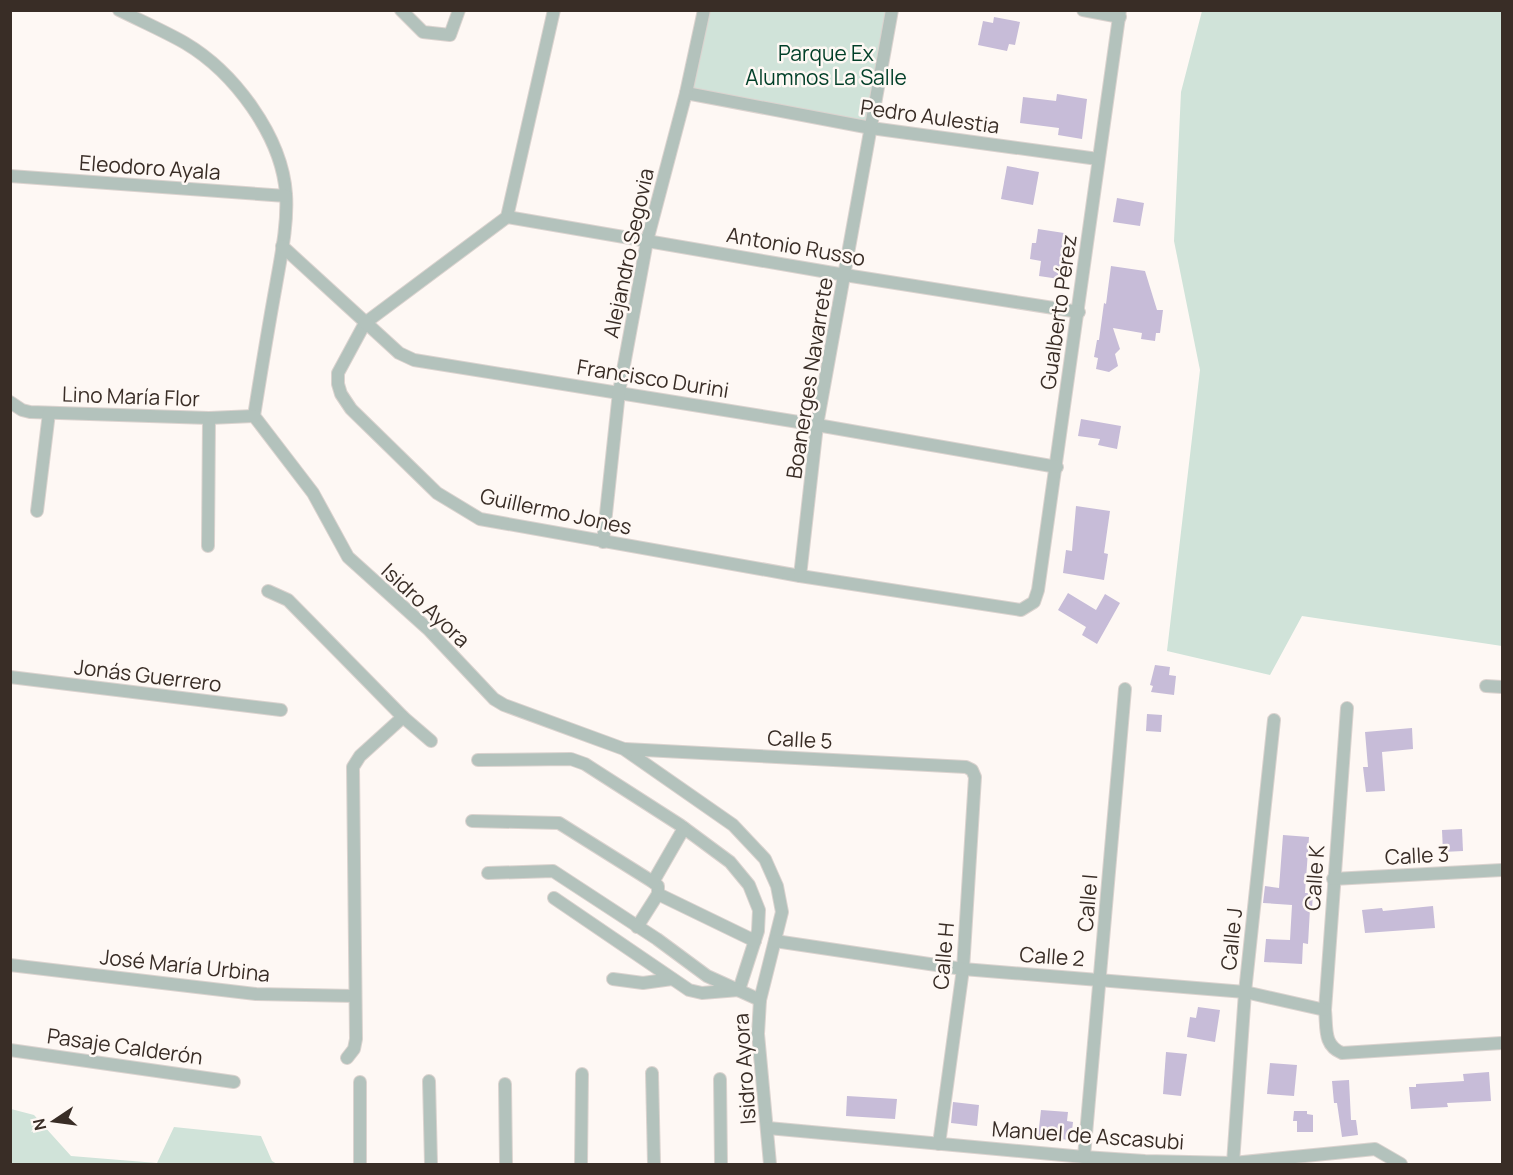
<svg xmlns="http://www.w3.org/2000/svg" width="1513" height="1175" font-family="Manrope,sans-serif">
<rect width="100%" height="100%" fill="#fef8f4"/>
<!-- green -->
<g fill="#d0e3d9">
<polygon points="704,11 888,11 871,128 686,93"/>
<polygon points="1202,11 1502,11 1502,646 1302,616 1270,675 1167,651 1200,370 1174,241 1181,92"/>
<polygon points="11,1109 34,1115 71,1156 157,1163 174,1127 261,1136 272,1161 277,1164 11,1164"/>
</g>
<!-- building -->
<g fill="#c7bcd8">
<polygon points="994,17 1020,22 1015,45 1009,44 1007,51 978,45 983,21 993,23"/>
<polygon points="1057,94 1087,99 1082,139 1058,135 1059,128 1020,123 1023,97 1056,101"/>
<polygon points="1007,166 1039,172 1033,205 1001,199"/>
<polygon points="1117,198 1144,203 1140,226 1113,222"/>
<polygon points="1038,229 1064,233 1063,238 1065,239 1059,279 1039,276 1041,261 1030,259 1032,243 1036,243"/>
<polygon points="1111,266 1145,271 1157,310 1163,310 1160,333 1156,333 1155,341 1141,339 1142,333 1113,328 1120,349 1115,354 1118,366 1109,372 1096,369 1098,358 1094,357 1097,340 1099,340 1104,303 1106,304"/>
<polygon points="1081,419 1121,426 1117,449 1098,445 1100,439 1078,436"/>
<polygon points="1076,506 1110,511 1104,553 1108,554 1104,580 1063,573 1066,550 1072,551"/>
<polygon points="1068,593 1096,610 1105,594 1120,603 1097,644 1082,635 1086,627 1058,610"/>
<polygon points="1155,665 1170,667 1169,675 1176,676 1174,695 1151,692 1153,686 1150,685"/>
<polygon points="1147,714 1162,715 1161,732 1146,731"/>
<polygon points="1412,728 1413,749 1382,752 1385,791 1366,792 1363,767 1368,767 1365,732"/>
<polygon points="1462,829 1463,851 1443,852 1442,830"/>
<polygon points="1283,835 1309,837 1305,893 1313,893 1312,909 1310,909 1308,944 1303,943 1302,964 1264,962 1266,939 1290,940 1292,905 1263,903 1265,886 1279,888"/>
<polygon points="1433,906 1435,928 1365,933 1362,910 1382,908 1383,911"/>
<polygon points="1198,1007 1220,1010 1215,1042 1187,1037 1190,1017 1196,1018"/>
<polygon points="1166,1052 1187,1054 1181,1096 1163,1094"/>
<polygon points="1270,1063 1297,1065 1294,1096 1267,1094"/>
<polygon points="1489,1072 1491,1101 1447,1103 1448,1107 1411,1109 1409,1087 1416,1087 1416,1084 1464,1081 1463,1074"/>
<polygon points="1349,1080 1351,1120 1356,1120 1358,1135 1342,1137 1337,1103 1334,1103 1332,1081"/>
<polygon points="847,1096 897,1099 895,1119 846,1116"/>
<polygon points="953,1102 979,1105 977,1126 951,1123"/>
<polygon points="1041,1110 1068,1112 1067,1121 1073,1122 1071,1140 1038,1137"/>
<polygon points="1294,1111 1307,1111 1307,1114 1313,1115 1313,1132 1297,1132 1297,1121 1293,1121"/>
</g>
<g fill="none" stroke-linecap="round" stroke-linejoin="round">
<defs>
<g id="street">
<path d="M119,10C141,21 164,31 185,43C234,72 282,136 286,194C288,224 281,256 276,285C268,329 261,372 254,416L313,493L348,557L428,629L494,699L504,705L624,749L733,825L765,859L777,886L782,912L760,1000L758,1034L770,1164"/>
<polyline points="401,10 423,32 450,35 459,10"/>
<polyline points="554,10 507,217 365,323 338,373 338,384 341,394 351,409 437,493 480,519 800,576 1021,610 1034,602 1038,590 1120,10"/>
<polyline points="1083,10 1120,17"/>
<polyline points="686,93 871,128 1098,159"/>
<polyline points="10,176 286,196"/>
<polyline points="507,217 845,275 1079,312"/>
<polyline points="282,246 399,353 414,360 817,425 1057,467"/>
<polyline points="10,402 22,410 30,412 209,418 254,416"/>
<polyline points="37,511 49,413"/>
<polyline points="603,542 619,392 647,241 686,93 704,10"/>
<polyline points="208,546 209,418"/>
<polyline points="800,576 817,425 892,10"/>
<polyline points="268,591 288,600 403,717 431,741"/>
<polyline points="10,677 281,710"/>
<polyline points="1486,686 1502,687"/>
<path d="M1347,708L1325,1010C1327,1028 1323,1045 1342,1053L1502,1043"/>
<polyline points="625,749 966,767 972,770 975,777 963,969 939,1144"/>
<polyline points="478,760 571,759 585,764 680,825 730,862 749,885 759,910 758,931 739,990 702,993 689,990 554,898"/>
<polyline points="472,821 559,823 653,882 658,886 658,894 637,927"/>
<polyline points="488,873 553,871 657,939 707,976 760,1000"/>
<polyline points="1333,879 1502,870"/>
<polyline points="653,882 684,828"/>
<polyline points="658,894 755,941"/>
<polyline points="775,941 963,969 1245,992 1325,1010"/>
<polyline points="10,965 256,994 355,996"/>
<polyline points="613,979 643,983 672,979"/>
<polyline points="10,1050 234,1082"/>
<polyline points="347,1058 354,1049 356,1039 353,767 360,756 403,717"/>
<polyline points="652,1073 654,1164"/>
<polyline points="720,1079 721,1164"/>
<polyline points="429,1081 431,1164"/>
<polyline points="360,1082 360,1164"/>
<polyline points="505,1084 506,1164"/>
<polyline points="768,1128 1084,1157 1145,1161 1233,1163 1375,1149 1401,1164"/>
<polyline points="1084,1157 1125,689"/>
<polyline points="1233,1163 1245,992 1274,720"/>
<polyline points="581,1164 582,1074"/>
</g>
</defs>
<!-- street casing -->
<use href="#street" stroke="#dbd3cf" stroke-width="14"/>
<!-- street -->
<use href="#street" stroke="#b3c2bc" stroke-width="12"/>
</g>
<g text-anchor="middle" dominant-baseline="central" stroke-width="5" stroke-linejoin="round" paint-order="stroke">
<!-- park labels -->
<g font-size="21" fill="#013f28" stroke="#fef8f4">
<text x="826" y="53">Parque Ex<tspan x="826" dy="24">Alumnos La Salle</tspan></text>
</g>
<!-- street labels -->
<g font-size="21" fill="#392d26" stroke="#fef8f4">
<text transform="translate(930 116) rotate(8)">Pedro Aulestia</text>
<text transform="translate(150 167) rotate(4)">Eleodoro Ayala</text>
<text transform="translate(796 246) rotate(10)">Antonio Russo</text>
<text transform="translate(628 253) rotate(-78)">Alejandro Segovia</text>
<text transform="translate(1058 312) rotate(-82)">Gualberto Pérez</text>
<text transform="translate(653 378) rotate(9)">Francisco Durini</text>
<text transform="translate(809 378) rotate(-81)">Boanerges Navarrete</text>
<text transform="translate(131 396) rotate(2)">Lino María Flor</text>
<text transform="translate(556 511) rotate(12)">Guillermo Jones</text>
<text transform="translate(426 605) rotate(43)">Isidro Ayora</text>
<text transform="translate(148 675) rotate(7)">Jonás Guerrero</text>
<text transform="translate(800 739) rotate(3)">Calle 5</text>
<text transform="translate(1417 855) rotate(-3)">Calle 3</text>
<text transform="translate(1314 878) rotate(-86)">Calle K</text>
<text transform="translate(1087 903) rotate(-85)">Calle I</text>
<text transform="translate(1231 939) rotate(-84)">Calle J</text>
<text transform="translate(943 956) rotate(-85)">Calle H</text>
<text transform="translate(1052 956) rotate(4)">Calle 2</text>
<text transform="translate(185 965) rotate(6)">José María Urbina</text>
<text transform="translate(125 1046) rotate(8)">Pasaje Calderón</text>
<text transform="translate(744 1069) rotate(-94)">Isidro Ayora</text>
<text transform="translate(1088 1135) rotate(4)">Manuel de Ascasubi</text>
</g>
</g>
<!-- border -->
<rect width="1513" height="1175" fill="none" stroke="#392d26" stroke-width="24"/>
<!-- north arrow -->
<g transform="translate(54 1121) rotate(257)" stroke="#fef8f4" stroke-width="4.5" paint-order="stroke">
<path d="M0-4.5L10 22L0 15L-10 22Z" fill="#392d26"/>
<text y="-9" font-size="16" font-weight="bold" text-anchor="middle" fill="#392d26">N</text>
</g>
</svg>
